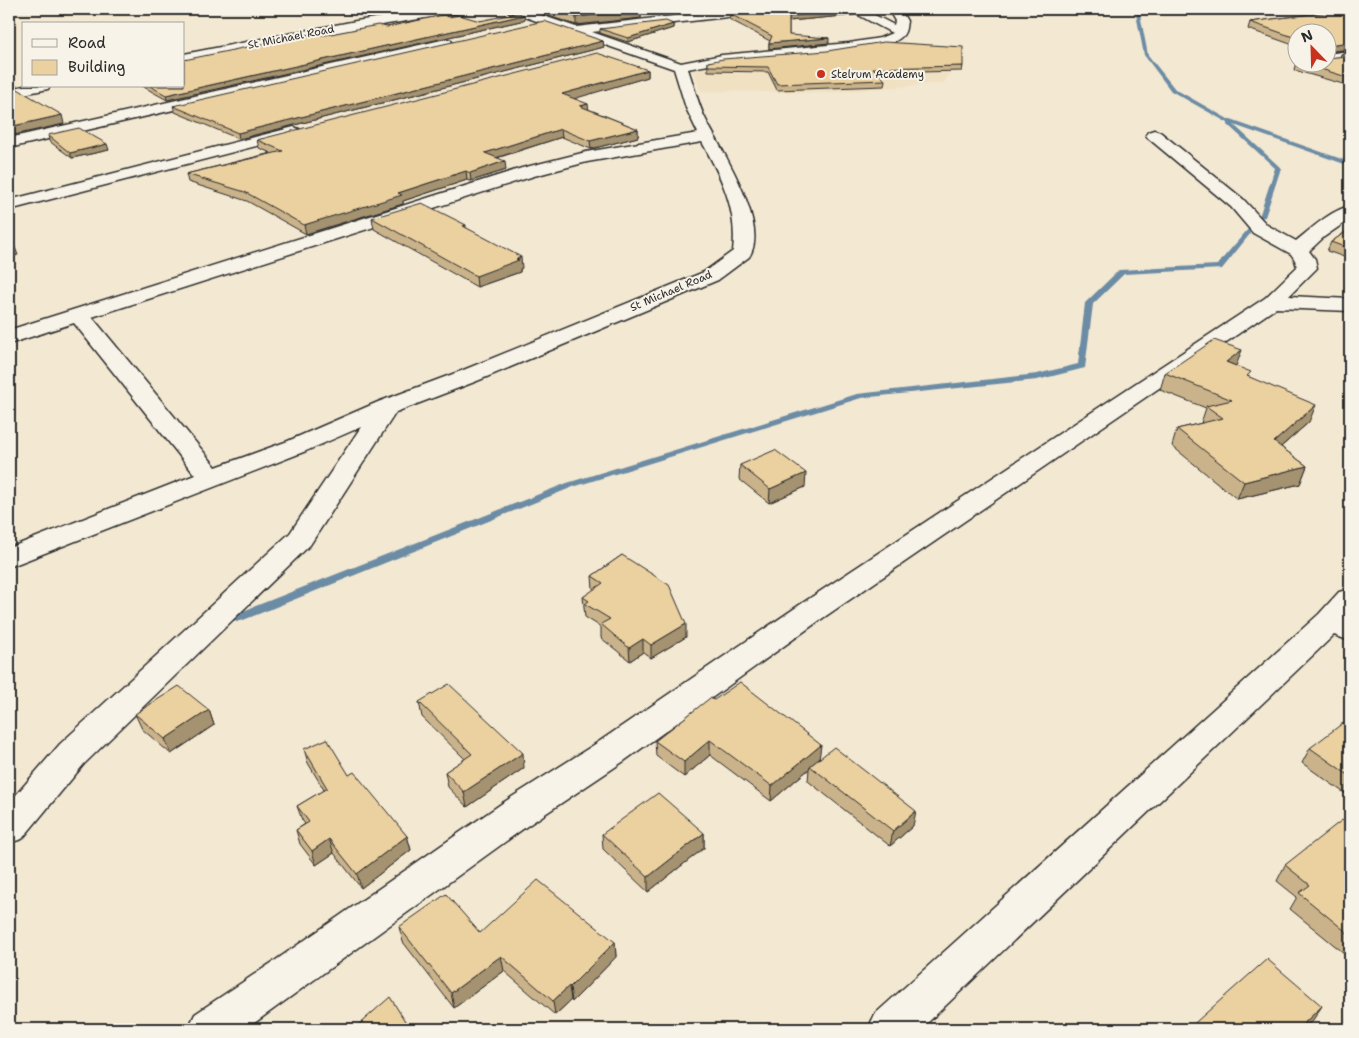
<svg xmlns="http://www.w3.org/2000/svg" width="1359" height="1038" font-family="'Shantell Sans',sans-serif">
<rect width="100%" height="100%" fill="#f3e8d2"/>
<filter id="ink" filterUnits="userSpaceOnUse"><feTurbulence type="fractalNoise" baseFrequency=".02" numOctaves="2"/><feDisplacementMap in="SourceGraphic" scale="10" xChannelSelector="R" yChannelSelector="G"/><feConvolveMatrix kernelMatrix="1 2 1 2 8 2 1 2 1" color-interpolation-filters="sRGB"/></filter>
<g filter="url(#ink)">
<!-- built -->
<polygon fill="#f1e1c3" points="698,64 953,66 944,83 824,93 701,91 691,65"/>
<g fill="none" stroke-linecap="round" stroke-linejoin="round">
<!-- stream -->
<g fill="#6c8ca5" fill-rule="evenodd">
<polygon points="1135,9 1139,9 1148,55 1175,89 1228,119 1350,162 1350,166 1234,125 1281,168 1265,217 1260,218 1259,217 1275,168 1228,125 1228,123 1171,91 1144,55"/>
<polygon points="1249,228 1254,229 1222,269 1124,274 1093,304 1085,368 1037,380 861,398 573,487 241,621 233,621 231,618 233,615 567,483 857,394 1037,374 1078,364 1085,303 1119,270 1217,265"/>
</g>
<defs>
<g id="minor">
<polygon points="436,9 463,9 457,13 356,29 184,62 184,54 356,21"/>
<path d="M506,9H523L576,27L735,9H770L764,13L592,32L681,63L722,55L849,43L880,38L892,33L851,11L849,9H863L894,25L895,21L888,9H900L907,21C906,28 906,34 900,38C883,54 773,58 745,60C725,62 706,65 688,69C694,86 698,104 706,120C720,148 771,225 749,257L718,280L477,381L396,412L310,545L84,764L22,839L9,843V803L60,744L290,533L361,427L306,451L9,567V548L195,475L74,323L9,344V330L522,168L586,152L698,133L686,108L674,69L508,11ZM702,142C721,177 738,210 733,251L704,272L461,371L378,402L288,441L216,467L92,317L534,176L587,162Z"/>
<polygon points="446,39 451,40 452,43 451,46 9,148 9,138"/>
<polygon points="1350,51 1350,59 1326,60 1326,54"/>
<polygon points="24,86 50,86 48,89 9,97 9,89"/>
<polygon points="294,127 299,129 302,132 299,135 9,210 9,200"/>
<path d="M1154,130L1160,132L1243,199L1267,225L1296,241C1311,229 1331,210 1350,206V219L1324,237L1309,251L1315,259L1317,268L1289,296L1350,299V311L1276,308L820,620L624,761L527,826L246,1029H188L195,1014L276,960L501,804L600,741L798,606L1265,298L1297,267L1295,260L1291,254L1253,233L1231,207L1148,138L1146,135L1148,132Z"/>
<polygon points="1350,589 1350,641 1334,635 921,1029 868,1029 875,1014 1319,614 1339,592"/>
</g>
</defs>
<!-- minor casing -->
<use href="#minor" stroke="#2b2b2b" stroke-width="3"/>
<!-- minor -->
<use href="#minor" fill="#f7f3e8" fill-rule="evenodd"/>
</g>
<!-- wall -->
<g fill="#cab38a" stroke="#2b2b2b">
<polygon points="539,9 636,9 641,10 641,18 576,25 540,13"/>
<polygon points="854,9 854,15 789,21 789,35 829,43 769,49 769,43 770,41 729,19 730,14 764,10"/>
<polygon points="866,9 888,9 887,11 874,12"/>
<polygon points="1350,9 1350,50 1326,52 1326,32 1296,32 1296,46 1248,29 1250,22"/>
<polygon points="449,17 480,21 525,20 167,100 142,86 184,86 325,35 387,27"/>
<polygon points="673,24 673,28 628,42 600,33 600,29"/>
<polygon points="603,41 604,47 239,139 175,112 173,106"/>
<polygon points="1350,53 1350,86 1294,70 1296,62 1340,57 1341,54"/>
<polygon points="708,62 963,66 962,71 878,73 885,80 884,86 777,90 768,72 708,71"/>
<polygon points="648,70 648,77 574,98 588,109 638,129 638,137 591,149 562,137 497,158 506,170 471,181 467,180 403,201 403,204 306,234 247,201 188,182 186,174 271,153 259,148 257,140"/>
<polygon points="48,135 109,150 72,158 49,141"/>
<polygon points="372,218 466,225 466,228 522,268 520,269 520,272 477,287 374,229"/>
<polygon points="1350,229 1350,259 1327,251 1331,242"/>
<polygon points="1236,367 1309,422 1281,447 1307,466 1300,484 1237,499 1172,446 1177,429 1202,423 1201,423 1206,408 1160,390 1165,373"/>
<polygon points="740,465 805,487 769,503 739,479"/>
<polygon points="622,555 686,637 651,658 643,652 630,661 601,638 601,627 585,617 583,597 594,590 593,589 592,576"/>
<polygon points="714,700 820,758 913,826 890,846 808,781 809,769 771,801 710,755 684,777 656,756 655,741"/>
<polygon points="419,702 524,768 467,807 448,787 445,772 465,759 422,717"/>
<polygon points="209,710 214,725 171,754 142,729 135,714"/>
<polygon points="1350,728 1350,797 1302,763 1310,748"/>
<polygon points="304,749 349,775 407,836 411,850 361,888 334,853 316,865 300,844 296,830 305,824 302,820 297,806 324,790 308,763"/>
<polygon points="1350,826 1350,958 1290,909 1297,897 1277,881 1285,865"/>
<polygon points="704,833 704,848 648,892 603,849 602,834"/>
<polygon points="399,927 615,942 616,957 572,1002 571,1000 555,1015 504,971 454,1008 403,942"/>
</g>
<!-- shaded-wall -->
<g fill="#a49270" stroke="#2b2b2b">
<polygon points="854,9 854,15 789,21 789,16"/>
<polygon points="874,9 888,9 887,11 874,12"/>
<polygon points="641,10 641,18 576,25 576,17"/>
<polygon points="524,15 525,20 167,100 166,95"/>
<polygon points="673,24 673,28 628,42 628,38"/>
<polygon points="829,38 829,43 769,49 769,43"/>
<polygon points="603,41 604,47 239,139 238,133"/>
<polygon points="1350,42 1350,49 1326,52 1326,49 1328,45"/>
<polygon points="648,70 648,77 563,102 562,94"/>
<polygon points="588,104 589,111 580,106"/>
<polygon points="62,115 64,124 9,136 9,127"/>
<polygon points="561,129 562,137 486,161 485,153"/>
<polygon points="638,129 638,137 591,149 590,141"/>
<polygon points="107,144 109,150 72,158 70,153"/>
<polygon points="505,161 506,170 471,181 470,173"/>
<polygon points="466,171 467,180 403,201 403,204 306,234 304,225 398,193"/>
<polygon points="9,181 12,188 9,189"/>
<polygon points="14,245 18,255 9,258 9,246"/>
<polygon points="521,257 522,268 520,269 520,272 477,287 476,276"/>
<polygon points="1242,350 1236,366 1226,362"/>
<polygon points="1316,405 1309,422 1267,459 1274,442"/>
<polygon points="1307,466 1300,484 1237,499 1244,482"/>
<polygon points="806,473 805,487 769,503 770,489"/>
<polygon points="686,624 686,637 651,658 651,645"/>
<polygon points="643,639 643,652 630,661 629,648"/>
<polygon points="209,710 214,725 171,754 165,739"/>
<polygon points="710,740 710,755 684,777 684,762"/>
<polygon points="821,745 819,760 810,766 809,769 771,801 772,786"/>
<polygon points="523,753 524,768 467,807 464,792"/>
<polygon points="916,811 913,826 890,846 893,831"/>
<polygon points="704,833 704,848 648,892 648,877"/>
<polygon points="407,836 411,850 361,888 357,874"/>
<polygon points="329,839 334,853 316,865 312,851"/>
<polygon points="615,942 616,957 572,1002 570,987"/>
<polygon points="501,956 504,971 454,1008 451,993"/>
<polygon points="569,986 571,1000 555,1015 553,1001"/>
<polygon points="1322,1006 1313,1020 1304,1029 1298,1029"/>
</g>
<!-- building -->
<g fill="#ebd0a0" stroke="#2b2b2b">
<polygon points="550,9 636,9 641,10 576,17"/>
<polygon points="766,9 854,9 789,16 789,35 829,38 769,43 772,36 730,14 764,10"/>
<polygon points="1350,9 1350,42 1328,45 1327,49 1326,32 1296,32 1296,38 1250,22"/>
<polygon points="518,13 524,15 166,95 150,86 184,86 184,60 311,34 325,35 378,25 387,27 443,15 449,17 459,15 480,21"/>
<polygon points="544,21 603,41 238,133 173,106"/>
<polygon points="666,21 673,24 628,38 600,29"/>
<polygon points="884,42 963,47 963,66 873,68 885,80 777,84 768,67 708,66 708,62 723,59 827,51"/>
<polygon points="597,53 648,70 562,94 588,104 580,106 638,129 590,141 561,129 485,153 505,161 470,173 466,171 398,193 402,195 304,225 245,192 186,174 283,151 257,140"/>
<polygon points="1350,53 1350,78 1298,62 1326,62 1326,58 1347,56 1341,54"/>
<polygon points="16,88 62,115 9,127 9,90"/>
<polygon points="79,128 107,144 70,153 48,135"/>
<polygon points="422,203 466,225 463,226 521,257 516,259 519,260 476,276 372,218"/>
<polygon points="1350,229 1350,249 1331,242"/>
<polygon points="9,242 14,245 9,246"/>
<polygon points="1214,340 1242,350 1226,362 1251,372 1247,376 1316,405 1274,442 1307,466 1244,482 1177,429 1223,418 1206,406 1232,400 1165,373"/>
<polygon points="775,450 806,473 770,489 740,465"/>
<polygon points="622,555 669,585 686,624 651,645 643,639 629,648 601,624 610,619 585,604 589,601 583,597 603,583 592,576"/>
<polygon points="740,682 821,745 772,786 710,740 684,762 655,741 710,698 714,700"/>
<polygon points="449,684 523,753 464,792 445,772 472,754 419,702"/>
<polygon points="179,686 209,710 165,739 135,714"/>
<polygon points="1343,723 1350,728 1350,776 1310,748"/>
<polygon points="327,739 349,775 354,772 407,836 357,874 329,839 312,851 296,830 309,822 297,806 327,788 304,749"/>
<polygon points="834,747 916,811 893,831 810,766"/>
<polygon points="658,793 704,833 648,877 602,834"/>
<polygon points="1342,820 1350,826 1350,935 1299,893 1310,885 1285,865"/>
<polygon points="538,880 615,942 570,987 569,986 553,1001 501,956 451,993 399,927 446,894 480,933"/>
<polygon points="1267,959 1322,1006 1298,1029 1188,1029"/>
<polygon points="390,997 410,1029 359,1029 357,1026"/>
</g>
</g>
<!-- markers -->
<circle fill="#c8321e" stroke="#f7f3e8" stroke-width="2" cx="821" cy="74" r="5"/>
<g text-anchor="middle" dominant-baseline="central" stroke-width="4" stroke-linejoin="round" paint-order="stroke">
<!-- far-street labels -->
<g font-size="11" fill="#2b2b2b" stroke="#f7f3e8">
<text transform="translate(291 37) rotate(-11)">St Michael Road</text>
<text transform="translate(671 291) rotate(-23)">St Michael Road</text>
</g>
<!-- far-poi labels -->
<g font-size="11" fill="#2b2b2b" stroke="#f7f3e8" text-anchor="start">
<text x="831" y="74">Stelrum Academy</text>
</g>
</g>
<!-- margin -->
<rect width="1359" height="1038" fill="none" stroke="#f7f3e8" stroke-width="30"/>
<rect x="15" y="15" width="1329" height="1008" fill="none" stroke="#2b2b2b" stroke-width="2" filter="url(#ink)"/>
<!-- legend -->
<rect x="22" y="22" width="162" height="65" fill="#f7f3e8" stroke="#a5a39c"/>
<rect x="32" y="39" width="25" height="8" fill="#f7f3e8" stroke="#a5a39c"/>
<text x="68" y="48" font-size="15" fill="#2b2b2b">Road</text>
<rect x="32" y="60" width="25" height="15" fill="#ebd0a0" stroke="#a5a39c"/>
<text x="68" y="72" font-size="15" fill="#2b2b2b">Building</text>
<!-- north arrow -->
<g transform="translate(1312 48) rotate(337)"><circle r="24" fill="#f7f3e8" stroke="#a5a39c"/>
<path d="M0-4L9 19L0 12L-9 19Z" fill="#c8321e"/>
<text y="-8" font-size="14" font-weight="bold" text-anchor="middle" fill="#2b2b2b">N</text>
</g>
</svg>
